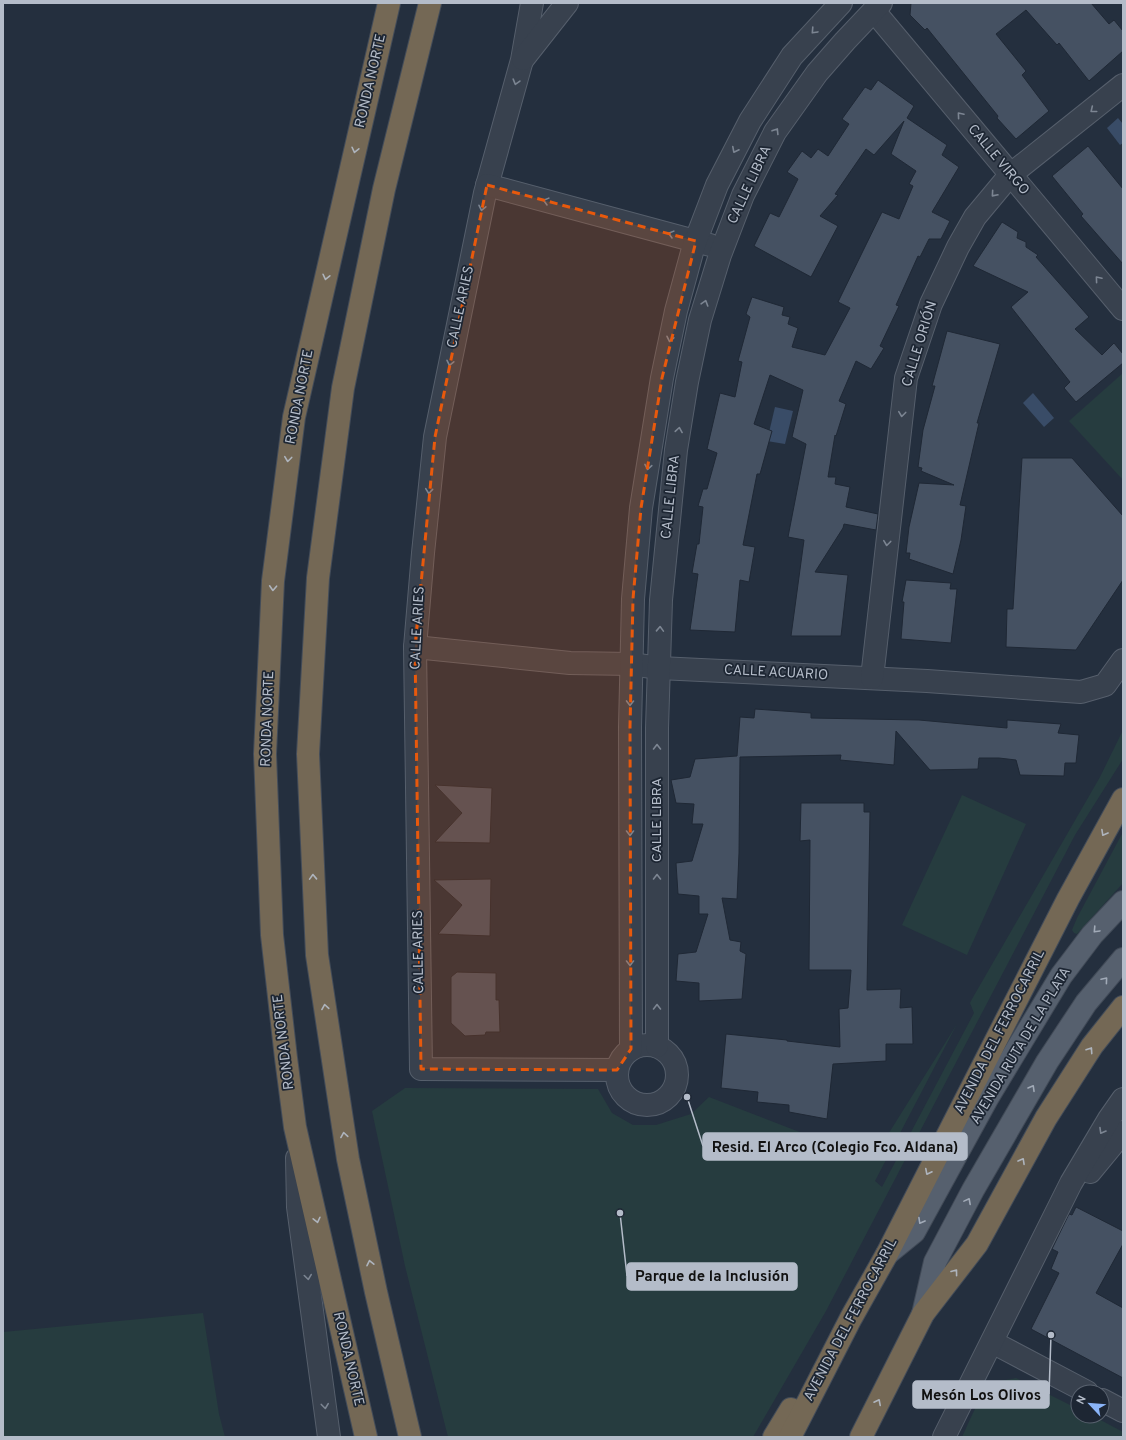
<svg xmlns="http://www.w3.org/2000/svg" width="1126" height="1440" font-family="Overpass,sans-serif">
<rect width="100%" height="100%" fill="#242f3e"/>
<!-- green -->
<g fill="#263c3f">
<polygon points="1123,373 1123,480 1069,421"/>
<polygon points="1123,730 1123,759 1075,835 826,1311 753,1437 448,1437 405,1266 372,1111 405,1088 598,1089 612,1113 633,1125 656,1125 691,1114 709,1097 872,1160 957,1024 875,1181 882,1187 974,1013 970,1003 972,999 1100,777"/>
<polygon points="962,795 1026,824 967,955 902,925"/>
<polygon points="1123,832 1123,883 1077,934 1074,933 1072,930 1077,918"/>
<polygon points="203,1313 219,1414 225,1437 3,1437 3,1332"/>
<path d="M1016,1378L1078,1409V1416H1093L1123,1432V1437H962C970,1421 978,1397 992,1386C999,1380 1008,1380 1016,1378Z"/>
</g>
<!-- water -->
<g fill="#394c67">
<polygon points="1118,118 1123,124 1123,143 1120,145 1107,128"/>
<polygon points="1033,393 1054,418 1044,427 1023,403"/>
<polygon points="775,407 793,411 785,444 767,441"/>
</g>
<!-- building -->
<g fill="#455162" stroke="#1f2835">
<polygon points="911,3 1091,3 1109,24 1114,20 1123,31 1123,51 1089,81 1059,43 1057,45 1026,10 996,34 1026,71 1022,75 1049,111 1016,139 997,118 998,116 927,28 925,30 910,15"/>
<polygon points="878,80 914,106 907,118 947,145 942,155 959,167 932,212 950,221 941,239 929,239 920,257 918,256 896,305 899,306 880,346 884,348 871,369 856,361 839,401 846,404 836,436 835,435 828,477 836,477 835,484 850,487 846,507 878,514 876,530 844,524 843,528 815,572 848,575 841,636 791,636 804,540 788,537 806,444 792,437 803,390 770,375 754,424 772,431 760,474 757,474 743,545 755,547 749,582 740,580 735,632 690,630 698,574 692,573 697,544 699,544 703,507 698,506 703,489 707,489 717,453 707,449 720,393 735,397 742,362 738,361 750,317 746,314 752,297 784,307 782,315 790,317 788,324 798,328 792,347 825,355 850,308 838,302 882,212 899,219 913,186 909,184 916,171 891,154 904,121 874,155 866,149 835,194 838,195 820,216 838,226 811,277 754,246 770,213 779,217 798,179 787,172 802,151 811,158 818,149 828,156 849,124 842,119 865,87 871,90"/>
<polygon points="1088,146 1123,189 1123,264 1081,216 1083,214 1052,176"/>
<polygon points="1002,222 1018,232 1017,238 1026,242 1026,247 1038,255 1036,257 1089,317 1075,329 1102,355 1114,343 1123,354 1123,363 1076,402 1064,388 1070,382 1011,307 1028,292 973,266"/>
<polygon points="947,331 1000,344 977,423 979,423 960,505 966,506 961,540 953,574 909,559 910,553 906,553 909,527 919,483 954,485 921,471 922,468 918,467 923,430 935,386 932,386"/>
<polygon points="1022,458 1072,458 1123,516 1123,580 1076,650 1006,647 1007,609 1013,609"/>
<polygon points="906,580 951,583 950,589 957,589 951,643 901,639 904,602 902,602"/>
<polygon points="755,709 811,713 811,718 919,720 1007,728 1007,720 1061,724 1058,733 1079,735 1076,763 1065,763 1064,776 1020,775 1016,760 999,758 979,758 978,769 930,770 896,731 894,765 840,760 841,755 740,757 739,853 737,899 722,898 730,940 741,942 740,951 746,954 742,999 699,1001 699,983 676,981 678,954 696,952 708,914 699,914 699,896 678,894 676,863 692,861 703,824 692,824 694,804 676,803 671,780 690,777 695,759 737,756 740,717 754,718"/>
<polygon points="435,785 492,788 490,843 435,842 462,813"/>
<polygon points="801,803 864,803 864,812 870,812 867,990 901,989 900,1008 912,1007 913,1044 886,1044 886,1061 833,1064 827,1119 789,1112 789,1105 757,1102 758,1092 721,1088 726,1034 787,1040 787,1041 840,1047 839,1009 848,1008 851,970 809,970 810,840 800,841"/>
<polygon points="491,879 490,936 438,934 462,905 434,880"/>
<polygon points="457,972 496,973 496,1000 499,1000 500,1032 486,1032 485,1035 465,1036 451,1023 451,977"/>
<polygon points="1076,1207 1123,1231 1123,1244 1096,1293 1123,1308 1123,1378 1031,1329 1059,1273 1051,1269 1058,1252 1052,1249 1069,1214 1072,1215"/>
</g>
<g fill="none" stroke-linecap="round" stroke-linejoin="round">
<defs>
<g id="street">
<polyline points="532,3 522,60 485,193 435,437 423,553 415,647 421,1069 617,1070"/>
<polyline points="874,11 1123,309"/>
<polyline points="523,59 567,3"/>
<polyline points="487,185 710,245"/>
<polyline points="415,647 570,663 631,664 659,668 927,681 1081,692 1105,685 1123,660"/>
<polyline points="872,678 906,378 931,304 958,247 975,217 1010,175 1123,85"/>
<circle cx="647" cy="1075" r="30"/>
<polyline points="657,1046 657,728 661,600 676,450 687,382 700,320 720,255 743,195 775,132 817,73 845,41 881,3"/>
<polyline points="631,1049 630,727 633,599 641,508 662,378 676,311 694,245 717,185 750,121 792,56 841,3"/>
<polyline points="297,1158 298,1207 329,1437"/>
<polyline points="1090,1172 1123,1132"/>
<polyline points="992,1342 1087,1392"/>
<polyline points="1102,1400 1123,1411"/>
<polyline points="944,1437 1071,1183 1109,1119 1123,1099"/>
</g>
<g id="primary">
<polyline points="887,1254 914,1232 988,1097 1061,976 1092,935 1123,902"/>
<polyline points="923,1314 935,1262 973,1190 1047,1062 1086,1003 1123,959"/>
</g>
<g id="highway">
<polyline points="366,1437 295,1127 286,1058 272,935 265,754 273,581 294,417 389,3"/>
<polyline points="410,1437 376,1292 348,1159 317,955 308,754 318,578 343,388 384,189 430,3"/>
<polyline points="774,1437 791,1409"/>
<polyline points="790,1437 851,1318 887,1254 1068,899 1123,799"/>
<polyline points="861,1437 923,1314 977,1244 1046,1118 1092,1046 1123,1007"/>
</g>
</defs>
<!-- street casing -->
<use href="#street" stroke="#565f6c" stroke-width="24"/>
<!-- primary casing -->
<use href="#primary" stroke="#414a57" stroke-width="24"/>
<!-- highway casing -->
<use href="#highway" stroke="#434c59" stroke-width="24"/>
<!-- street -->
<use href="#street" stroke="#38414e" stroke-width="22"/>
<!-- primary -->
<use href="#primary" stroke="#56606e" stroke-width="22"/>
<!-- highway -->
<use href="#highway" stroke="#746855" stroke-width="22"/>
</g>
<!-- one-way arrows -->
<defs><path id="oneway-chevron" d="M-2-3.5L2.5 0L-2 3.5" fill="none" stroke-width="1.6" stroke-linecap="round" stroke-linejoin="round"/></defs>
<g stroke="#7c8592">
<use href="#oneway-chevron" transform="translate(814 31) rotate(133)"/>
<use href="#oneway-chevron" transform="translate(516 82) rotate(106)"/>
<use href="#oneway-chevron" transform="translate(1093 110) rotate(141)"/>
<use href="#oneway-chevron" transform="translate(960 115) rotate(-130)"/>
<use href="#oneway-chevron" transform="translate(776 131) rotate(-58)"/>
<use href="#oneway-chevron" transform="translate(735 150) rotate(117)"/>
<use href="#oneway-chevron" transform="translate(994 194) rotate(131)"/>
<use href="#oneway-chevron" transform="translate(546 201) rotate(-165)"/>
<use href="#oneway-chevron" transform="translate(482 208) rotate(102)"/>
<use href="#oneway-chevron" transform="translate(671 234) rotate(-165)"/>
<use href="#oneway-chevron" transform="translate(1098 279) rotate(-130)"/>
<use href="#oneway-chevron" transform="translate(705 303) rotate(-73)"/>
<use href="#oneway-chevron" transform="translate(670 339) rotate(102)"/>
<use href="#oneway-chevron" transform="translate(450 363) rotate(102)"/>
<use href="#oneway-chevron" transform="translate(902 414) rotate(97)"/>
<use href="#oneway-chevron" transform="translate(679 430) rotate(-81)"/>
<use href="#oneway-chevron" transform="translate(648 467) rotate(100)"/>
<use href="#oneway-chevron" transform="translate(429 491) rotate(96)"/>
<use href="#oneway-chevron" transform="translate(887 543) rotate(97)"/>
<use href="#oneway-chevron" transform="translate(660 629) rotate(-88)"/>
<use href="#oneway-chevron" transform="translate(630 703) rotate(91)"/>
<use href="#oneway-chevron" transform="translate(657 747) rotate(-90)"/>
<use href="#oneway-chevron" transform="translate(630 833) rotate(90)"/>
<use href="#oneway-chevron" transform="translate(657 877) rotate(-90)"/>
<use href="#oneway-chevron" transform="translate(630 963) rotate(90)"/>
<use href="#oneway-chevron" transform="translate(657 1007) rotate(-90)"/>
<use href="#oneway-chevron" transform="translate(1102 1131) rotate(120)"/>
<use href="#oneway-chevron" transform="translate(308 1277) rotate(82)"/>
<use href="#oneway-chevron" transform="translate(325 1406) rotate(83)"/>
</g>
<g stroke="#aeb4bd">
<use href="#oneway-chevron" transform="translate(355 150) rotate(103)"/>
<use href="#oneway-chevron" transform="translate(326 277) rotate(103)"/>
<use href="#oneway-chevron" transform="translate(288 459) rotate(97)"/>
<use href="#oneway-chevron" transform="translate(273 588) rotate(93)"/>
<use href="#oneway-chevron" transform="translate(1104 833) rotate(119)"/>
<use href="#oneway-chevron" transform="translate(313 877) rotate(-92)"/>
<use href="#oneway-chevron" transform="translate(325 1007) rotate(-99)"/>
<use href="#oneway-chevron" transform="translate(1090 1050) rotate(-56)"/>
<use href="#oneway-chevron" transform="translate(344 1135) rotate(-99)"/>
<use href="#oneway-chevron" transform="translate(1022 1161) rotate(-61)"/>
<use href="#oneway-chevron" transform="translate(928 1172) rotate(117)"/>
<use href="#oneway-chevron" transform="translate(317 1220) rotate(77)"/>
<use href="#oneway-chevron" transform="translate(370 1263) rotate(-102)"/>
<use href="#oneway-chevron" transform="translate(955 1272) rotate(-53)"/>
<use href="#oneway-chevron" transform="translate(878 1402) rotate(-63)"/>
</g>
<g stroke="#a1aab7">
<use href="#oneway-chevron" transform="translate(1096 930) rotate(133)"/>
<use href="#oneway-chevron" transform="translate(1105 980) rotate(-50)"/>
<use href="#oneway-chevron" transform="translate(1032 1088) rotate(-60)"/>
<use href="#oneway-chevron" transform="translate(968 1201) rotate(-62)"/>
<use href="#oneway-chevron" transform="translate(921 1221) rotate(119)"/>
</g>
<!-- marked area -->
<path fill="#e8590c" fill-opacity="0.2" stroke="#e8590c" stroke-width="3" stroke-dasharray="8 5" stroke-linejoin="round" d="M487,185L696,241L662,378L641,508L633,599L630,727L631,1049L617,1070L421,1069L415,647L435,437Z"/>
<g text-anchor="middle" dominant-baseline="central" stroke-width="3.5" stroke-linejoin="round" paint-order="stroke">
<!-- street labels -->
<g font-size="14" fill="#b4bcc9" stroke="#1d2633">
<text transform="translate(371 81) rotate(-77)">RONDA NORTE</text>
<text transform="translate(998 160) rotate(50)">CALLE VIRGO</text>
<text transform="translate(750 185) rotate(-65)">CALLE LIBRA</text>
<text transform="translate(461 307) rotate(-78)">CALLE ARIES</text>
<text transform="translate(920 344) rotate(-73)">CALLE ORIÓN</text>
<text transform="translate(300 397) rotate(-79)">RONDA NORTE</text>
<text transform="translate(671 497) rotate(-84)">CALLE LIBRA</text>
<text transform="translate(418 628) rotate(-87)">CALLE ARIES</text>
<text transform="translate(776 673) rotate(3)">CALLE ACUARIO</text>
<text transform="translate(268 719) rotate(-88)">RONDA NORTE</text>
<text transform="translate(657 820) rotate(-90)">CALLE LIBRA</text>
<text transform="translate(419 952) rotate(-91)">CALLE ARIES</text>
<text transform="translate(1000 1032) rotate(-63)">AVENIDA DEL FERROCARRIL</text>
<text transform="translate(284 1042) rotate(-97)">RONDA NORTE</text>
<text transform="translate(1021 1046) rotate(-59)">AVENIDA RUTA DE LA PLATA</text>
<text transform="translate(851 1320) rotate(-62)">AVENIDA DEL FERROCARRIL</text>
<text transform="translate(348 1359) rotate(77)">RONDA NORTE</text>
</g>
</g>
<!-- callouts -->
<path fill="none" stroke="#b4bcc9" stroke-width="1.5" d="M687 1097L703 1146M620 1213L627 1276M1051 1335L1049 1394"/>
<g fill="#b4bcc9" stroke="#1d2633" stroke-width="1.5">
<circle cx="687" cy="1097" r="4"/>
<circle cx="620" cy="1213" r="4"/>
<circle cx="1051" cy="1335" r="4"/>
</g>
<g fill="#b4bcc9" stroke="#b4bcc9" stroke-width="1.5">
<rect x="703" y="1133" width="264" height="27" rx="4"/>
<rect x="627" y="1263" width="170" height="27" rx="4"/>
<rect x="913" y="1381" width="136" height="27" rx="4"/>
</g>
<g font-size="15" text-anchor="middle" font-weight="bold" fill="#111">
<text x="835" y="1152">Resid. El Arco (Colegio Fco. Aldana)</text>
<text x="712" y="1281">Parque de la Inclusión</text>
<text x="981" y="1400">Mesón Los Olivos</text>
</g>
<!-- border -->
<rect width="1126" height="1440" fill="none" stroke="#b4bcc9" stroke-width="8"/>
<!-- north arrow -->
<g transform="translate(1090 1404) rotate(296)"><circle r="19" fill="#1d2633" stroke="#59626f"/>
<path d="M0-3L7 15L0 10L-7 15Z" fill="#8ab4f8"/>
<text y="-6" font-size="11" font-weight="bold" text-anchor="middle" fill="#b4bcc9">N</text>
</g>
</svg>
